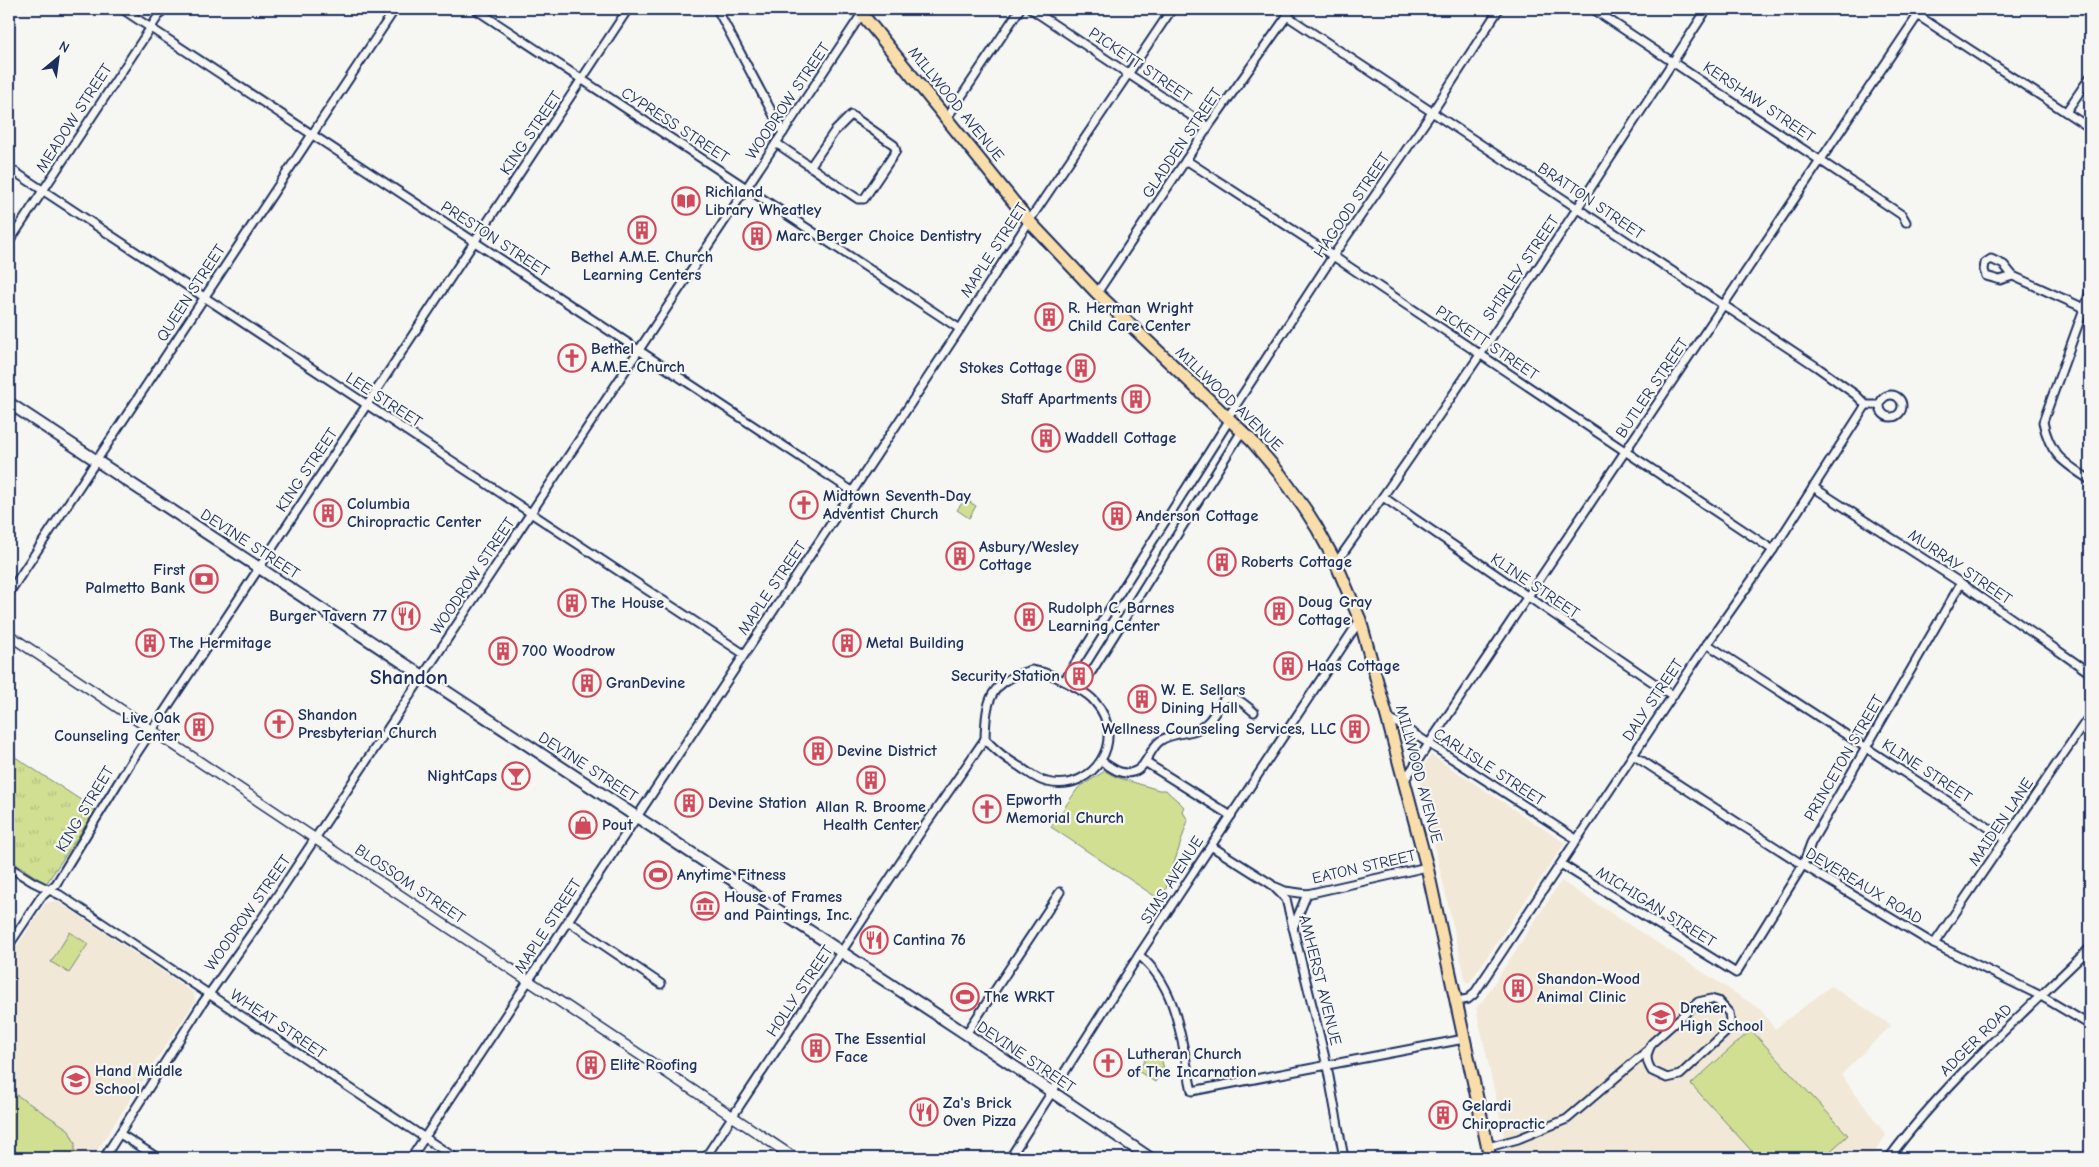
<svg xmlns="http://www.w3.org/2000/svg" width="2099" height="1167" viewBox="0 0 2099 1167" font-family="'Comic Neue',sans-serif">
<defs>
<pattern id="grass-tufts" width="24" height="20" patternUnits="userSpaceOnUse" patternTransform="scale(1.25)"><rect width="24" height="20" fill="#d1df92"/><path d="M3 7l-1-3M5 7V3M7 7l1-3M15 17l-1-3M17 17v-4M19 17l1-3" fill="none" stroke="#b3c080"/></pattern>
</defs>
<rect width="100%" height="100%" fill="#f6f6f2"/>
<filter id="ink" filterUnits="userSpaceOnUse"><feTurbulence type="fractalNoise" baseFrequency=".02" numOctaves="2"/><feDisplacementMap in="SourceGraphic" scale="10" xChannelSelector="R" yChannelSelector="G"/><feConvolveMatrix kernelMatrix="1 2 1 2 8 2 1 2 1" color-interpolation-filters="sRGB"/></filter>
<g filter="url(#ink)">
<g fill="#f1e8d7">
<polygon points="1431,755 1565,843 1469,983 1466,982 1418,775"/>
<polygon points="1561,881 1760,1009 1775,1029 1831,986 1891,1025 1841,1075 1886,1135 1871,1158 1509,1158 1476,1008 1482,1002"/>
<polygon points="57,901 194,993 195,1001 92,1158 9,1158 9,958 46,903"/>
</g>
<g fill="url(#grass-tufts)" stroke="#768778">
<polygon points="9,753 96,810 46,884 9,859"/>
<polygon points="1150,1052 1162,1061 1164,1069 1155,1082 1138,1071"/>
</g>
<g fill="#d1df92" stroke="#768778">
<polygon points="965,499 976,506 969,518 957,510"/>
<path d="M 1105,771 L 1116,777 L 1159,790 L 1166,790 C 1172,797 1178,800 1184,807 L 1182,811 L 1188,820 L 1162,901 L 1051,827 L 1078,788 Z"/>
<polygon points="70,932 88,944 69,973 51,962"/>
<polygon points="1751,1030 1848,1135 1823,1158 1758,1158 1691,1084"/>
<polygon points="9,1090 68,1129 75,1143 75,1149 71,1158 9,1158"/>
</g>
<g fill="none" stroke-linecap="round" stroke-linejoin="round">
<g stroke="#1b2f5e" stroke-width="11">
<g id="minor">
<polyline points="122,9 852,491"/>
<polyline points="475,9 960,329"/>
<polyline points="717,9 783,133"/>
<polyline points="1031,9 1208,127"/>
<polyline points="1593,9 1902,215 1906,222"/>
<polyline points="1908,9 2090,128"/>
<polyline points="1287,16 1817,367 1856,395 1866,405 1879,405"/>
<polyline points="2066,112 2090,77"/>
<polyline points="947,118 1020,9"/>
<path d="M 776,143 C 804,162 831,181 858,199 L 864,199 L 896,151 L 894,145 L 851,115 L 834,132 L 810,167"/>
<polyline points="1186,160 1333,256 1773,550"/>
<polyline points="9,168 744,654"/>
<polyline points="9,242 163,9"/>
<polyline points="2013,276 2000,280 1986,276 1984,270 1985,263 1991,259 2004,265 2013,276 2084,308"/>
<path d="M 2090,292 L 2043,422 C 2050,455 2063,462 2090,480"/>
<polyline points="1097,293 1208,127 1292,9"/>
<circle cx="1891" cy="406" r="11"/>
<polyline points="1228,417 1333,256 1433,111 1499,9"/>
<polyline points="1813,487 1961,583 2090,673"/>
<polyline points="1383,497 1673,696"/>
<path d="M 1336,563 C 1465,382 1586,196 1707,9"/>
<polyline points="9,593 395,9"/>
<polyline points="1707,644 2006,839"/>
<path d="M 1031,670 C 1047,672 1059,678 1073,686 C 1080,690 1090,695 1095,702 C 1128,739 1094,793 1047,782 C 1037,780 1028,772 1020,767 C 1006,759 996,751 985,739 C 986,698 990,682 1031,670 Z"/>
<polyline points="1064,681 1230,419"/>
<polyline points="1080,690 1242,431"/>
<polyline points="1388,717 1576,839"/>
<polyline points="1633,755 1803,865 1934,944 2041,996 2090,1025"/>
<path d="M 1101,761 C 1111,767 1120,776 1133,772 C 1147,768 1149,749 1160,741 C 1169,734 1182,734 1193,731 C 1208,727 1216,711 1224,699 C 1235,693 1246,706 1254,712"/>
<polyline points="1145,762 1231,816"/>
<polyline points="1404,781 1922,9"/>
<polyline points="1211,846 1271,884 1286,899 1327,1066 1344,1158"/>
<polyline points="1561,864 1736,973 1803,865 1811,843 1961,583"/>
<polyline points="9,867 33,882 60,895 455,1158"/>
<polyline points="1276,887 1285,891 1307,894 1427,867"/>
<polyline points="568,921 661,984"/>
<polyline points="1293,928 1307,894"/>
<polyline points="1934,944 2090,715"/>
<polyline points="9,945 41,897 56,884 129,765 628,9"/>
<path d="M 1139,955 C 1179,988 1181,1043 1192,1091 L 1464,1039"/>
<path d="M 1711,999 L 1718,1001 L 1729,1013 L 1730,1020 L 1725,1033 L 1680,1075 L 1667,1078 L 1652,1071 C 1645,1060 1646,1054 1652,1043 L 1698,1002 Z"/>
<polyline points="1457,1001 1468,999 1474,994 1707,644 1773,550 1866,405"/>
<polyline points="966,1034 1060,892"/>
<polyline points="120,1134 158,1158"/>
<polyline points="1488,1147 1518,1139 1567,1119 1647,1051"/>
<polyline points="104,1158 202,1004 259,923 865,9"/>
<polyline points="411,1158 960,329 1029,221 1172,9"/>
<polyline points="705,1158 924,827 985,739"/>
<polyline points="1010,1158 1139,955 1360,620"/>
<path d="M 1889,1158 C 1947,1080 2021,1016 2090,948"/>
<polyline points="2087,1158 2090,1155"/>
</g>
</g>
<g stroke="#1b2f5e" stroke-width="12">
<polyline id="tertiary" points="9,635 795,1158"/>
</g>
<g stroke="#1b2f5e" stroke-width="14">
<polyline id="secondary" points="9,403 966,1034 1150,1158"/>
</g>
<g stroke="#1b2f5e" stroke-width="15">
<polyline id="primary" points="858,9 1029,221 1097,293 1251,440 1280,474 1305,509 1317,528 1336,563 1360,620 1387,717 1427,867 1490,1158"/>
</g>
<use href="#minor" stroke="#f6f6f2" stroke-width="7"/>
<use href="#tertiary" stroke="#f6f6f2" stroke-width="9"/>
<use href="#secondary" stroke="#f6f6f2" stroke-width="10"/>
<use href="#primary" stroke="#f9deab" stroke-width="11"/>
</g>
</g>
<defs>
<g id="library-ring" transform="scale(1.4375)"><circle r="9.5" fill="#f6f6f2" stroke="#d1495b" stroke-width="1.5"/><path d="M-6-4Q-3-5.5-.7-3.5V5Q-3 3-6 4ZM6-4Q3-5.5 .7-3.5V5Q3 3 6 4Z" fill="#d1495b"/></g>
<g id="building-ring" transform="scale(1.4375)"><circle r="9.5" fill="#f6f6f2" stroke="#d1495b" stroke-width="1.5"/><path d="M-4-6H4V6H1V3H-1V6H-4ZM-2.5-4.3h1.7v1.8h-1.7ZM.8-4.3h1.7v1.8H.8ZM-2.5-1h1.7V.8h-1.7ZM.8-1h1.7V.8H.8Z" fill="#d1495b"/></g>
<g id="church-ring" transform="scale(1.4375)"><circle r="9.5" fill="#f6f6f2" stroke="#d1495b" stroke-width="1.5"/><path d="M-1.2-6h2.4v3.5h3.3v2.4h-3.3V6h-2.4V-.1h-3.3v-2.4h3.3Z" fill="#d1495b"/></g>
<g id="bank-ring" transform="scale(1.4375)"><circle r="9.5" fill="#f6f6f2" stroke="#d1495b" stroke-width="1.5"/><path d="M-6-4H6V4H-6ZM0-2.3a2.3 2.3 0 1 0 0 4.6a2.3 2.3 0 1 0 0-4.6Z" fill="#d1495b"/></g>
<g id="restaurant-ring" transform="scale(1.4375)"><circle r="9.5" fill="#f6f6f2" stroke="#d1495b" stroke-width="1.5"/><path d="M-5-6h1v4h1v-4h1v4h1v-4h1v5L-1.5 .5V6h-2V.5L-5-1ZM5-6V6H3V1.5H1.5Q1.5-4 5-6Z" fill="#d1495b"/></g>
<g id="bar-ring" transform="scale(1.4375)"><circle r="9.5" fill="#f6f6f2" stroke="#d1495b" stroke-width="1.5"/><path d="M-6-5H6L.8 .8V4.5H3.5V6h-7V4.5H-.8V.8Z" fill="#d1495b"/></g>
<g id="shop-ring" transform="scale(1.4375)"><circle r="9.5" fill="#f6f6f2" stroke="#d1495b" stroke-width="1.5"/><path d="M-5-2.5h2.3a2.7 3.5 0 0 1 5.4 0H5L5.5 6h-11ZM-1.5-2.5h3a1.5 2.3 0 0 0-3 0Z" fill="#d1495b"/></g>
<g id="stadium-ring" transform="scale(1.4375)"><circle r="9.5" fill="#f6f6f2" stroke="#d1495b" stroke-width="1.5"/><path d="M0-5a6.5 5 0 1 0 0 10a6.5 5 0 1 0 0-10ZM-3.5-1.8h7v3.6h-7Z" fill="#d1495b"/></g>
<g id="museum-ring" transform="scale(1.4375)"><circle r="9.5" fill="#f6f6f2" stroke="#d1495b" stroke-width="1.5"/><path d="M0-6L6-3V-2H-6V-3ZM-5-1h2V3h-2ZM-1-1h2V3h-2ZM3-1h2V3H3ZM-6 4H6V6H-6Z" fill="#d1495b"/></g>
<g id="school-ring" transform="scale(1.4375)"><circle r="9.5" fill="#f6f6f2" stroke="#d1495b" stroke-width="1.5"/><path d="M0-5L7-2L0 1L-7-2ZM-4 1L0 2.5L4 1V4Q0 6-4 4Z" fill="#d1495b"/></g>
</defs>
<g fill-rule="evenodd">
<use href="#library-ring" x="686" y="201"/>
<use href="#building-ring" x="642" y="230"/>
<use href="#building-ring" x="757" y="236"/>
<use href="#building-ring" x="1049" y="317"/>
<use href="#church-ring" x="572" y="358"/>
<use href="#building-ring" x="1081" y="368"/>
<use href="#building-ring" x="1136" y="399"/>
<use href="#building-ring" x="1046" y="438"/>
<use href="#church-ring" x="804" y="505"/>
<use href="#building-ring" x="328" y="513"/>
<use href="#building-ring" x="1117" y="516"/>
<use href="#building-ring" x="960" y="556"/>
<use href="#building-ring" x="1222" y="562"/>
<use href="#bank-ring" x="204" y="579"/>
<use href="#building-ring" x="572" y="603"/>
<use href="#building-ring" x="1279" y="611"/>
<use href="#restaurant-ring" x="406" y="616"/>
<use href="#building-ring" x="1029" y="617"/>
<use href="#building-ring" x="150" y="643"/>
<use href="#building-ring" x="847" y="643"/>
<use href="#building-ring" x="503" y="651"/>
<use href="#building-ring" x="1288" y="666"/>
<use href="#building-ring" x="1079" y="676"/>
<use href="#building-ring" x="587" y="683"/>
<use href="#building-ring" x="1142" y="699"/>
<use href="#church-ring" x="279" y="724"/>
<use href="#building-ring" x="199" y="727"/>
<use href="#building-ring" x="1355" y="729"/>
<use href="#building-ring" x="818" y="751"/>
<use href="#bar-ring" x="516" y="776"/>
<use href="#building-ring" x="871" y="780"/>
<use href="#building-ring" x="689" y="803"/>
<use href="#church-ring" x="987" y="809"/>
<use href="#shop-ring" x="583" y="825"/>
<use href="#stadium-ring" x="658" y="875"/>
<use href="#museum-ring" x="705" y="906"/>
<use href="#restaurant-ring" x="874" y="940"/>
<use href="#building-ring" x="1518" y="988"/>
<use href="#stadium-ring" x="965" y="997"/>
<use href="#school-ring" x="1661" y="1017"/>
<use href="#building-ring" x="816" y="1048"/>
<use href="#church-ring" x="1108" y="1063"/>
<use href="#building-ring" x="591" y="1065"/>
<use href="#school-ring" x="76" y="1080"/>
<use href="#restaurant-ring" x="924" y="1112"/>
<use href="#building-ring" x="1443" y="1115"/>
</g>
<g text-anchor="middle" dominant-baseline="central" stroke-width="4.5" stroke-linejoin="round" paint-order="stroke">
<g font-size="16" fill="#1b2f5e" stroke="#f6f6f2">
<text transform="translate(1140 65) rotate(34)">PICKETT STREET</text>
<text transform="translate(788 101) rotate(-56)">WOODROW STREET</text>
<text transform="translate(1759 102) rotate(34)">KERSHAW STREET</text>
<text transform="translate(956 104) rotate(51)">MILLWOOD AVENUE</text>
<text transform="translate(74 118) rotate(-57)">MEADOW STREET</text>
<text transform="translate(675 125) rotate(33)">CYPRESS STREET</text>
<text transform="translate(531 133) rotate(-56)">KING STREET</text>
<text transform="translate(1182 143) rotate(-56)">GLADDEN STREET</text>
<text transform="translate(1591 201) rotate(34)">BRATTON STREET</text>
<text transform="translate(1352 205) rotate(-56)">HAGOOD STREET</text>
<text transform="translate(495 239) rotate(33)">PRESTON STREET</text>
<text transform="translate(994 250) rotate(-57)">MAPLE STREET</text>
<text transform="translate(1521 268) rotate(-56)">SHIRLEY STREET</text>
<text transform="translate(191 293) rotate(-57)">QUEEN STREET</text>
<text transform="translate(1487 343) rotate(34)">PICKETT STREET</text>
<text transform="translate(1652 388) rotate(-56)">BUTLER STREET</text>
<text transform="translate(1229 399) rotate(44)">MILLWOOD AVENUE</text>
<text transform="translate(384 400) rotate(33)">LEE STREET</text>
<text transform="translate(307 470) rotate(-56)">KING STREET</text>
<text transform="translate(250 544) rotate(33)">DEVINE STREET</text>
<text transform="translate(1960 567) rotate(34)">MURRAY STREET</text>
<text transform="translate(473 576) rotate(-56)">WOODROW STREET</text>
<text transform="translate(1535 586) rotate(34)">KLINE STREET</text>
<text transform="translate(772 588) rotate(-56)">MAPLE STREET</text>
<text transform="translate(1653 700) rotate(-56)">DALY STREET</text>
<text transform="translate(1844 758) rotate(-60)">PRINCETON STREET</text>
<text transform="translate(588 767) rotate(33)">DEVINE STREET</text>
<text transform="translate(1489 767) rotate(33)">CARLISLE STREET</text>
<text transform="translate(1927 771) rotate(33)">KLINE STREET</text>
<text transform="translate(1419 774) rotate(75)">MILLWOOD AVENUE</text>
<text transform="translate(85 809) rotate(-59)">KING STREET</text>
<text transform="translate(2001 822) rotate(-56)">MAIDEN LANE</text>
<text transform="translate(1364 867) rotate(-13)">EATON STREET</text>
<text transform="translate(1172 880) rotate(-57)">SIMS AVENUE</text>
<text transform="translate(410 884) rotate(34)">BLOSSOM STREET</text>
<text transform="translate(1864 886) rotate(31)">DEVEREAUX ROAD</text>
<text transform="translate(1656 907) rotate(32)">MICHIGAN STREET</text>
<text transform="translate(248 913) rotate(-55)">WOODROW STREET</text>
<text transform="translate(548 926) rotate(-57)">MAPLE STREET</text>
<text transform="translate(1320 980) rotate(76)">AMHERST AVENUE</text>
<text transform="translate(800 991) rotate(-56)">HOLLY STREET</text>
<text transform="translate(278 1024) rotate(34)">WHEAT STREET</text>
<text transform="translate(1976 1040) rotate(-45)">ADGER ROAD</text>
<text transform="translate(1026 1057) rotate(34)">DEVINE STREET</text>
</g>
<g font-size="16" font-weight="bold" fill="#1b2f5e" stroke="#f6f6f2" text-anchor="start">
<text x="705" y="192">Richland<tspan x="705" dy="18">Library Wheatley</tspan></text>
<text x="776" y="236">Marc Berger Choice Dentistry</text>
<text x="642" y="257" text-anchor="middle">Bethel A.M.E. Church<tspan x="642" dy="18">Learning Centers</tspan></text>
<text x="1068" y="308">R. Herman Wright<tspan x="1068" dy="18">Child Care Center</tspan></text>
<text x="591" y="349">Bethel<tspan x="591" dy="18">A.M.E. Church</tspan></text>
<text x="1062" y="368" text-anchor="end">Stokes Cottage</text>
<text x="1117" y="399" text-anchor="end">Staff Apartments</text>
<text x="1065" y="438">Waddell Cottage</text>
<text x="823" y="496">Midtown Seventh-Day<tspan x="823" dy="18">Adventist Church</tspan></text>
<text x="347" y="504">Columbia<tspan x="347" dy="18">Chiropractic Center</tspan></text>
<text x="1136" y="516">Anderson Cottage</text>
<text x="979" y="547">Asbury/Wesley<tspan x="979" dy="18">Cottage</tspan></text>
<text x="1241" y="562">Roberts Cottage</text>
<text x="185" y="570" text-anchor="end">First<tspan x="185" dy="18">Palmetto Bank</tspan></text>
<text x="1298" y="602">Doug Gray<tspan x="1298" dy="18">Cottage</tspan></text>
<text x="591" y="603">The House</text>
<text x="1048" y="608">Rudolph C. Barnes<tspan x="1048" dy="18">Learning Center</tspan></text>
<text x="387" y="616" text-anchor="end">Burger Tavern 77</text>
<text x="169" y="643">The Hermitage</text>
<text x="866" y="643">Metal Building</text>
<text x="522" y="651">700 Woodrow</text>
<text x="1307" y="666">Haas Cottage</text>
<text x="1060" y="676" text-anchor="end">Security Station</text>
<text x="606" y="683">GranDevine</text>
<text x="1161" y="690">W. E. Sellars<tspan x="1161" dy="18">Dining Hall</tspan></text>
<text x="298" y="715">Shandon<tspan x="298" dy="18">Presbyterian Church</tspan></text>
<text x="180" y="718" text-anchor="end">Live Oak<tspan x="180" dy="18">Counseling Center</tspan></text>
<text x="1336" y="729" text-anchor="end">Wellness Counseling Services, LLC</text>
<text x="837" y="751">Devine District</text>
<text x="497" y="776" text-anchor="end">NightCaps</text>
<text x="1006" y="800">Epworth<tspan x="1006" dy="18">Memorial Church</tspan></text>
<text x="708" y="803">Devine Station</text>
<text x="871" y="807" text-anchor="middle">Allan R. Broome<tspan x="871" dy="18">Health Center</tspan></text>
<text x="602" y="825">Pout</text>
<text x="677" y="875">Anytime Fitness</text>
<text x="724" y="897">House of Frames<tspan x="724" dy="18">and Paintings, Inc.</tspan></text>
<text x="893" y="940">Cantina 76</text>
<text x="1537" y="979">Shandon-Wood<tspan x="1537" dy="18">Animal Clinic</tspan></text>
<text x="984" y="997">The WRKT</text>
<text x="1680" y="1008">Dreher<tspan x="1680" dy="18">High School</tspan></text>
<text x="835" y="1039">The Essential<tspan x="835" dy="18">Face</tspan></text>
<text x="1127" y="1054">Lutheran Church<tspan x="1127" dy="18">of The Incarnation</tspan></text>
<text x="610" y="1065">Elite Roofing</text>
<text x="95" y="1071">Hand Middle<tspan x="95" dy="18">School</tspan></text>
<text x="943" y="1103">Za's Brick<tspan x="943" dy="18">Oven Pizza</tspan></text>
<text x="1462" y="1106">Gelardi<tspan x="1462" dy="18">Chiropractic</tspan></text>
</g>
<g font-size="21" font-weight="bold" fill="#1b2f5e" stroke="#f6f6f2">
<text x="409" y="677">Shandon</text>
</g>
</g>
<rect width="2099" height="1167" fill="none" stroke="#f6f6f2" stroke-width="30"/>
<rect x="15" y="15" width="2069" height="1137" fill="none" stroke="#1b2f5e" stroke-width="2" filter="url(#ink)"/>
<g transform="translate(58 58) rotate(29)" stroke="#f6f6f2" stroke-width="4" paint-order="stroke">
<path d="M0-4L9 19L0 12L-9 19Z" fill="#1b2f5e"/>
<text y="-8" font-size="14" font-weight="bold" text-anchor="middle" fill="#1b2f5e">N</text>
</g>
</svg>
